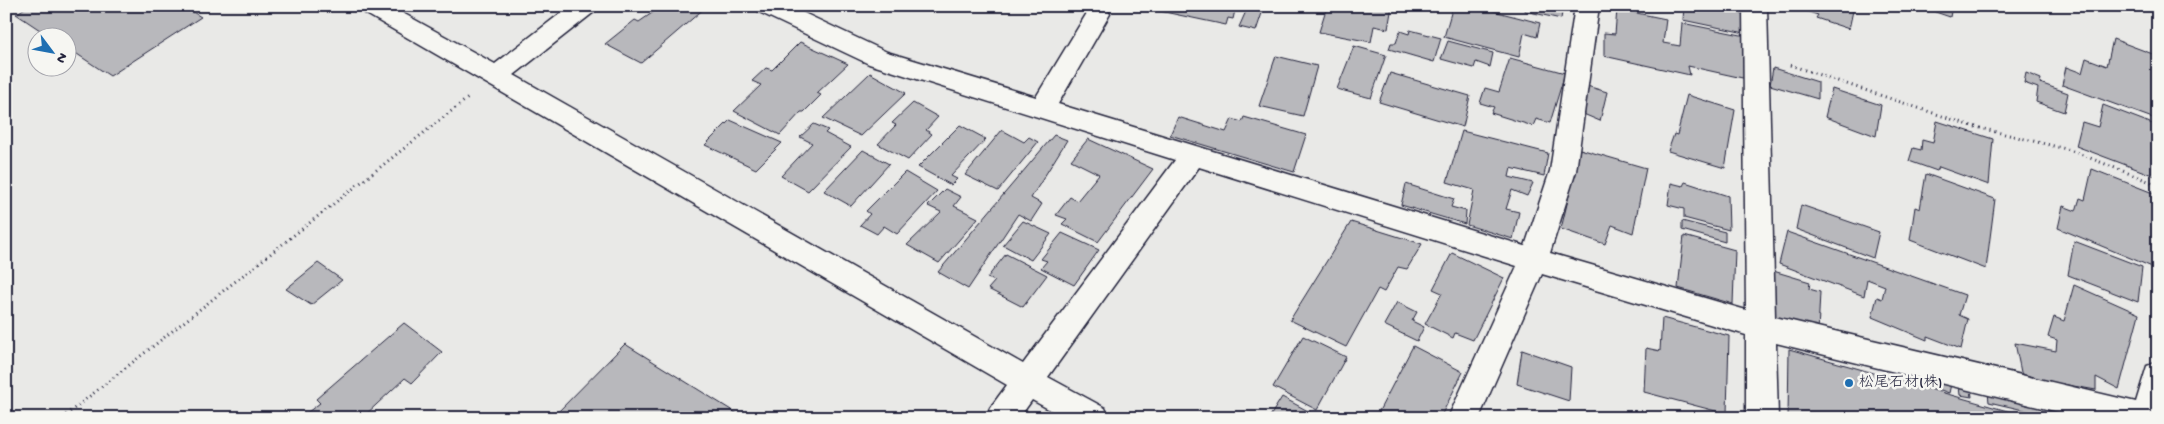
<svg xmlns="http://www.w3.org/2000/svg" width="2164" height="424" viewBox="0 0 2164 424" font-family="'Gochi Hand','Klee One',sans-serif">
<rect width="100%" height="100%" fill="#e9e9e7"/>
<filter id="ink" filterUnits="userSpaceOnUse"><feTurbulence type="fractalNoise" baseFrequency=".02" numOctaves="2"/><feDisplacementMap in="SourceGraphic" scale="10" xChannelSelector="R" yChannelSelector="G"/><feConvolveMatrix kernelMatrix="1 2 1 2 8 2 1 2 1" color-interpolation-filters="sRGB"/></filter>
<g filter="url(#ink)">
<g fill="#b8b8bc" stroke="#22223b">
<polygon points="28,6 183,6 201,17 110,76 68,48 68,38 52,38 16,14"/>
<polygon points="649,6 707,6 641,63 605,44 635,20 639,22 655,11"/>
<polygon points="1136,6 1236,6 1233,19 1228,18 1226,25"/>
<polygon points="1327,6 1392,6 1388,29 1374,26 1371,42 1319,32"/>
<polygon points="1453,6 1474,6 1540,23 1537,37 1524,33 1519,57 1444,37"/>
<polygon points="1526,6 1563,6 1561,19 1525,11"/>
<polygon points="1684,6 1744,6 1745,33 1683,20"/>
<polygon points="1800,6 1854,6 1849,29 1816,18 1818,15 1799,9"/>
<polygon points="1918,6 1952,6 1950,17"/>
<polygon points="1247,9 1262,13 1256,31 1239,27"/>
<polygon points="1617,9 1666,19 1663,43 1680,46 1682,23 1746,36 1747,79 1688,66 1690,75 1604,56 1604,33 1615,34"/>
<polygon points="1410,30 1441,38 1434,62 1389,49 1391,43 1396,43 1400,31 1409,34"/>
<polygon points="2113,39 2158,56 2158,120 2062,85 2066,67 2082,73 2086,58 2107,66"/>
<polygon points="1448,41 1493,53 1490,67 1476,62 1474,68 1441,59"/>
<polygon points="800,42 848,64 817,93 821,95 804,112 801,112 780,135 734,111 761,85 752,81 766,68 772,70"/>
<polygon points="1354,46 1386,55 1371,98 1337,89"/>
<polygon points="1276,56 1317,66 1303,116 1259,106"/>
<polygon points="1510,58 1565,73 1550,123 1536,119 1533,126 1491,113 1494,107 1480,103 1485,88 1499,92"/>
<polygon points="1773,68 1818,82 1818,99 1770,85"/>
<polygon points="870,73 906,93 861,136 823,118"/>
<polygon points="1390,73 1470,96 1463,127 1379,102"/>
<polygon points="2026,73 2041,79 2040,83 2068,93 2064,112 2036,102 2038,88 2024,83"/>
<polygon points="1587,86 1607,92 1600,121 1581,113"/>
<polygon points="1832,89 1881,105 1876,136 1825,117"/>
<polygon points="1687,95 1735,110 1725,168 1668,151 1674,134 1677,135"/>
<polygon points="913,103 938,117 926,130 932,134 908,160 878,144 896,125 892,123"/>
<polygon points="2103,105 2158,126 2158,161 2155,176 2076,146 2082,122 2098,127"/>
<polygon points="1178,117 1226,132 1232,119 1242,122 1244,117 1306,135 1294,172 1170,135"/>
<polygon points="730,120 782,143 756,169 705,145"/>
<polygon points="1937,121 1993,139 1989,185 1939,167 1937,171 1909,161 1913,148 1921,150 1922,140 1933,143"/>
<polygon points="814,124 828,130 825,133 851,147 808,191 781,176 812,143 800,137"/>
<polygon points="960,125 986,139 951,176 957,179 951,185 918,167"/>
<polygon points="1002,130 1024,142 1029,137 1038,142 998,191 965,175"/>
<polygon points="1462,131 1548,153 1544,176 1511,168 1509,177 1533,183 1527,196 1512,190 1506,209 1519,212 1513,239 1467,225 1474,190 1447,182"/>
<polygon points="1054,135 1067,140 1031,198 1042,204 1031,221 1018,214 968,289 938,272"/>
<polygon points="1088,139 1153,169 1098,242 1062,224 1067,219 1056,215 1070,197 1077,201 1099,174 1071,160"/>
<polygon points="1580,149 1646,168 1633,233 1612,225 1605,244 1561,229"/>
<polygon points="863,150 889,164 851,206 824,191"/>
<polygon points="2092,169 2158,195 2157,269 2058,228 2063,206 2076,211 2080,198 2085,200"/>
<polygon points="905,172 937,191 897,234 884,226 877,234 860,225 870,214 866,211"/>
<polygon points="1926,174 1995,199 1986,269 1910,240 1915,207 1920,209"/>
<polygon points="1685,182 1728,196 1729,230 1684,218 1684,209 1668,205 1671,183 1683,186"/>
<polygon points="1406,184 1454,199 1451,207 1466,211 1465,224 1401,205"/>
<polygon points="945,189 961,197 954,206 978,218 939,263 907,245 941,212 928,206"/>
<polygon points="1801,205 1879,232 1873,258 1796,229"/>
<polygon points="1023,221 1051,234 1031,260 1003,245"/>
<polygon points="1682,221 1725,232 1725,242 1682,230"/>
<polygon points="1351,222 1422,244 1407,269 1398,267 1384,292 1378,289 1346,347 1290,320"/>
<polygon points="1787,232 1965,295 1959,315 1968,319 1961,349 1927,336 1927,340 1872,317 1877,297 1882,299 1885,286 1867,279 1864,296 1779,264"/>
<polygon points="1062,233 1099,250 1074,285 1041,268 1047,261 1041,259"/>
<polygon points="1684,236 1735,250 1733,304 1678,288"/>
<polygon points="2074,241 2142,267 2138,302 2068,275"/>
<polygon points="1452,253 1504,278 1473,340 1455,333 1453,338 1425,324 1442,293 1433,289"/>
<polygon points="1006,254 1047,275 1023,307 988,289 995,281 987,278"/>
<polygon points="318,263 342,280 311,305 286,289"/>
<polygon points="1770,270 1810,282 1809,289 1820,292 1818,332 1766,316"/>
<polygon points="2074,285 2139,314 2119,389 2096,377 2096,390 2022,377 2015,343 2056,351 2057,340 2048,337 2054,317 2064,321"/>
<polygon points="1397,302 1417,312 1412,321 1424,327 1417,341 1384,325"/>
<polygon points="1662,318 1729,336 1727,414 1644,392 1646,348 1660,351"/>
<polygon points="404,323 442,352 412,383 405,378 362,418 307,418 304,415 320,403 316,399"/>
<polygon points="1303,336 1346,357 1317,410 1273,387"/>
<polygon points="625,344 744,418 552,418"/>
<polygon points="1413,346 1463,372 1440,418 1388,418 1378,413"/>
<polygon points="1789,349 2032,418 1788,418"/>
<polygon points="1522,350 1571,367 1569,401 1517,384"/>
<polygon points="1939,381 1951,384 1949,393 1938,389"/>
<polygon points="1959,387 1971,389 1972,397 1960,395"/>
<polygon points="1988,393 2058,409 2058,418 1989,402"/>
<polygon points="1282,397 1319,417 1319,418 1269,418"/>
</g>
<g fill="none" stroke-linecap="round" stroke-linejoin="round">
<g stroke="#22223b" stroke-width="3">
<polygon id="street" points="359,6 390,6 495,64 570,6 598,6 594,12 514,75 1023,364 1175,160 869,64 759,12 755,6 789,6 887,52 1036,97 1090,8 1100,6 1106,8 1110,14 1058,104 1525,246 1550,171 1575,6 1599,6 1576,171 1550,253 1746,310 1743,6 1767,6 1775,317 2136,402 2147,366 2158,362 2158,418 2083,418 1776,343 1778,418 1746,418 1746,335 1542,274 1479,418 1448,418 1517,266 1199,167 1048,377 1105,408 1109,418 1065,418 1032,400 1019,418 986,418 990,408 1007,385 363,12"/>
</g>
<g stroke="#22223b" stroke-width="3" stroke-dasharray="1 4" stroke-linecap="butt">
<polyline points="1790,65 1972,126 2070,150 2158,185"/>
<polyline points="62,418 468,98"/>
</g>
<use href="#street" fill="#f6f6f2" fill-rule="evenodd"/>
</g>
</g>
<circle fill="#1f6fb2" stroke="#f6f6f2" stroke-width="2" cx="1849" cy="383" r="5"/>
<g text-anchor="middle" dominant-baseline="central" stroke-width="5" stroke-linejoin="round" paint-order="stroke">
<g font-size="15" fill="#22223b" stroke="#f6f6f2" text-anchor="start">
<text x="1859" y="383">松尾石材(株)</text>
</g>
</g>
<rect width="2164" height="424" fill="none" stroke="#f6f6f2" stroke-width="25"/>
<rect x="12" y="12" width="2139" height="399" fill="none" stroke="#22223b" stroke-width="2" filter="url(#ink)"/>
<g transform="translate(52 52) rotate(122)"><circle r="24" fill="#f6f6f2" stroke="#a1a1a9"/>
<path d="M0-4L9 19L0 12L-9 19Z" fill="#1f6fb2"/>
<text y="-8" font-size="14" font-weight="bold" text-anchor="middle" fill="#22223b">N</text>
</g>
</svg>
